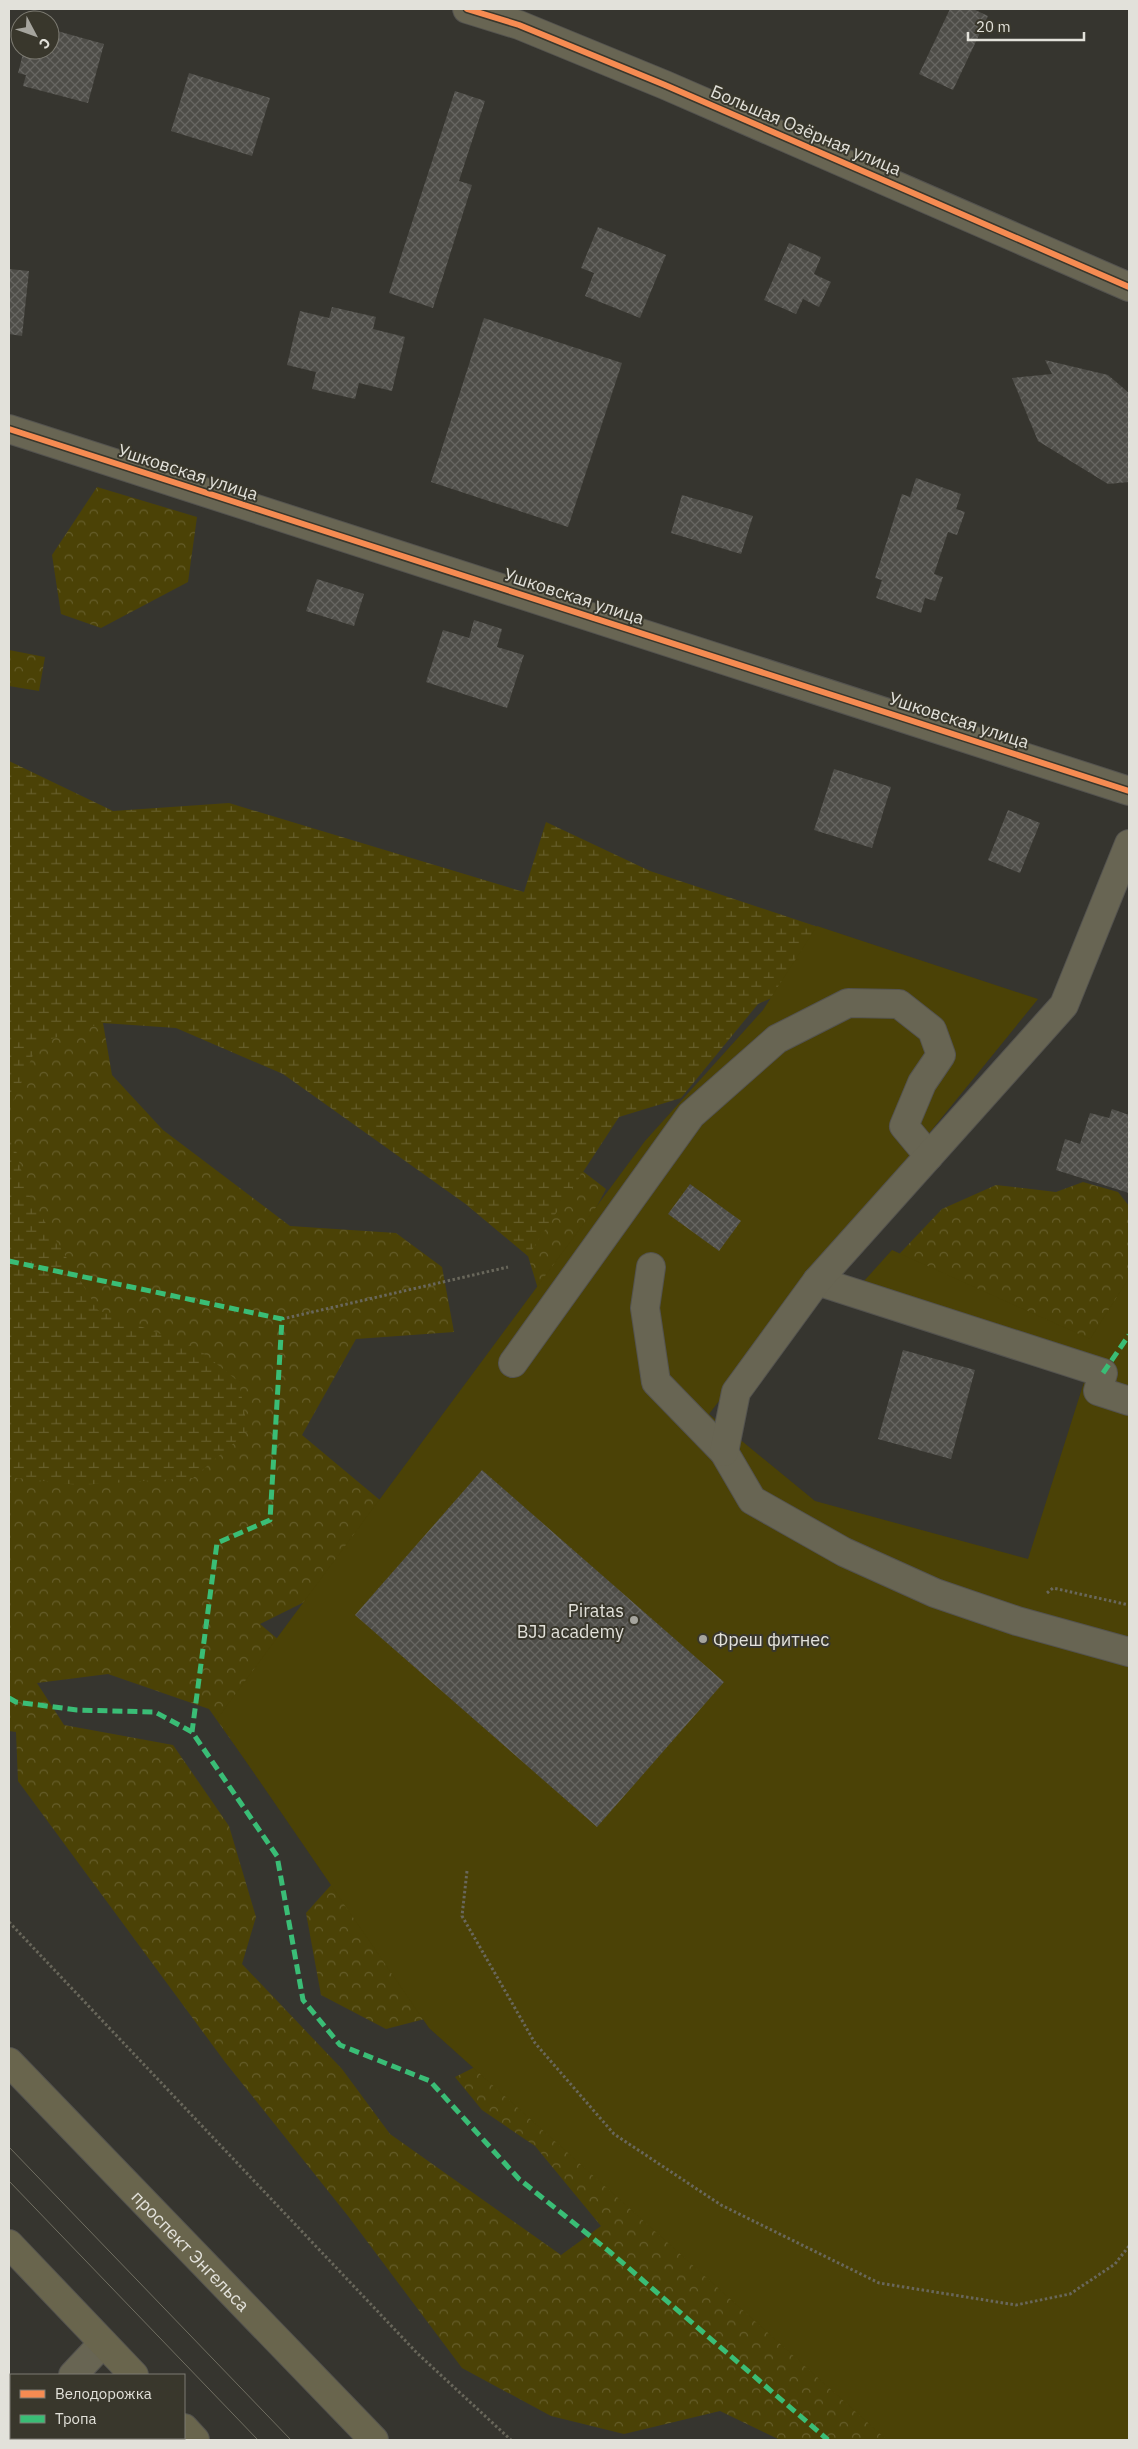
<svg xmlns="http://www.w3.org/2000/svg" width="1138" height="2449" viewBox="0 0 1138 2449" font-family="'IBM Plex Sans',sans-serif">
<defs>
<pattern id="forest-crowns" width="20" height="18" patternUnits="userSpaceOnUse" patternTransform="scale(1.25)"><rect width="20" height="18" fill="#4b4206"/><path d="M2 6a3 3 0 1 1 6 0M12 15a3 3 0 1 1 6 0" fill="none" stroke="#655d2a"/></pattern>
<pattern id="wetland-marsh" width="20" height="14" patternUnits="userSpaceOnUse" patternTransform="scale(1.25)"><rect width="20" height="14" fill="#4b4206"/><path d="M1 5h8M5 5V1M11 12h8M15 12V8" fill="none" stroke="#655d2a"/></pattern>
<pattern id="building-cross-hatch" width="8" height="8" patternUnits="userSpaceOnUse" patternTransform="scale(1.25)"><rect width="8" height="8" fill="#4e4d48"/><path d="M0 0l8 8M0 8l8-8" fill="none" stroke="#676662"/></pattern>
</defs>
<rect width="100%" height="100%" fill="#36352f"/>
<g fill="url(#forest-crowns)">
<polygon points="97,487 197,517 188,582 101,628 61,614 52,555"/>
<polygon points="9,650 45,657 39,691 9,686"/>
<polygon points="9,978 103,1023 112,1075 163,1130 290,1226 396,1233 442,1267 454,1332 356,1339 302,1435 405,1521 379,1565 260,1624 437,1775 467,2008 386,2029 321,1995 306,1913 357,1856 291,1825 209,1709 108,1674 37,1683 64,1725 173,1745 229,1826 256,1917 242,1964 342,2069 390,2134 561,2255 601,2226 535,2146 482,2110 455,2077 497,2056 1129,2440 780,2440 720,2411 624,2434 551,2416 462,2368 348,2216 225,2062 18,1781 16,1732 9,1731"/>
<polygon points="563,1156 606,1189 572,1254 542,1302 528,1256 467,1205"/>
<polygon points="1083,1182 1118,1192 1129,1206 1129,1280 1099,1348 885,1269 942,1209 996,1185 1056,1192"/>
</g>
<g fill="url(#wetland-marsh)">
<polygon points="9,761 113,811 229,803 524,892 546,822 650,871 911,958 850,963 758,1004 681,1098 619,1117 528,1256 467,1205 283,1074 176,1028 103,1023 38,1043 9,1112"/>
<polygon points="9,1124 27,1192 98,1310 197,1348 239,1382 248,1431 193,1478 78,1485 9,1477"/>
</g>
<polygon fill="#4b4206" points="817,926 1038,999 853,1227 709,1414 815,1501 1028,1559 1085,1379 846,1301 892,1250 1090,1339 1129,1278 1129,2440 887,2440 429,2028 217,1719 645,1141 763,1010"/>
<g fill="url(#building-cross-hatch)">
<polygon points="950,9 973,9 988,16 953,90 919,74"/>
<polygon points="50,29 104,44 88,103 23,86 26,75 18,73 24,50 50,50"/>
<polygon points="189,73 270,98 252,156 171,131"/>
<polygon points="455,91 485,101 459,181 472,185 433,308 389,293"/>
<polygon points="598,227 666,255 640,318 585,296 594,273 581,268"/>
<polygon points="789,243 821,257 814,274 831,282 819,307 803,299 796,314 764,300"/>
<polygon points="9,269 29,271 22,336 9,334"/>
<polygon points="332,307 376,317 373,329 405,337 392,391 359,383 355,399 312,389 316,372 287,365 300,311 329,318"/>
<polygon points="484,318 622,363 568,527 431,482"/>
<polygon points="1045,360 1108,375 1129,393 1129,482 1108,484 1038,441 1012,378 1052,374"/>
<polygon points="916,478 961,494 956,509 965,512 957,535 948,532 934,574 943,577 935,601 925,598 921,613 876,598 882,580 875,578 902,494 910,497"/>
<polygon points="682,495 753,516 741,554 671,533"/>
<polygon points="317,579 364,594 354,626 306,611"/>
<polygon points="474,620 502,629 497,647 524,655 507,708 426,682 443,630 469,638"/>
<polygon points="834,769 891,787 872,848 814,830"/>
<polygon points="1008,810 1040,823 1020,873 988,860"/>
<polygon points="1112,1109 1129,1115 1129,1193 1056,1170 1065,1139 1080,1144 1090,1113 1109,1118"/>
<polygon points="690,1184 741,1221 719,1251 668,1214"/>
<polygon points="903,1350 975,1370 951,1459 878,1439"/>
<polygon points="482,1470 724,1682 597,1827 355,1615"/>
<polygon points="67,2438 80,2440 83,2438 120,2438 122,2440 61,2440"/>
</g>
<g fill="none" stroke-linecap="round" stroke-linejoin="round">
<g stroke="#54534f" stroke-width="30">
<g id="minor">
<polyline points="467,9 519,25 665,85 1129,287"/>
<polyline points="9,429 1129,791"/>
<polyline points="651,1267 645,1308 656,1382 724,1452 752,1500 844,1552 935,1593 1017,1621 1129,1652"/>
<polyline points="817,1281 1103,1373 1098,1391 1129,1401"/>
<polyline points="513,1363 691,1115 777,1039 848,1003 899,1004 932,1030 941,1055 922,1083 904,1126 929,1156"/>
<polyline points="724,1452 736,1392 817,1281 1064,1005 1129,844"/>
<polyline points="73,2375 103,2343"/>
<polyline points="13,2440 15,2438"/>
</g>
</g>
<g stroke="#54534f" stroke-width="30">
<g id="major">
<path id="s1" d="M 9,2062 L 374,2440"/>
<polyline points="9,2244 134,2375"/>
<polyline points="184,2428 195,2440"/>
</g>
</g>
<g stroke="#69675b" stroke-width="3" stroke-dasharray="2.5 2.5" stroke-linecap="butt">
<polyline points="282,1319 508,1267"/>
<polyline points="1047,1593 1053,1588 1129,1605"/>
<polyline points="467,1871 462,1916 535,2043 614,2134 721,2205 879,2283 1016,2305 1070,2294 1115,2264 1129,2246"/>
<polyline points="9,1922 417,2353 511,2440"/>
</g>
<use href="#minor" stroke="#686553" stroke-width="28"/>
<use href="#major" stroke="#69654d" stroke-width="28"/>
<g stroke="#706e61" stroke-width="1">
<polyline points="9,2147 291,2440"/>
<polyline points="9,2181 258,2440"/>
</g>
<g stroke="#3abd76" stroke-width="5" stroke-dasharray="10 5" stroke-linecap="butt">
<polyline points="9,1261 282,1319 270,1520 217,1543 192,1732"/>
<polyline points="1103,1373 1129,1335"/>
<polyline points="9,1698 16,1702 77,1710 155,1712 192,1732 277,1856 303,2000 340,2045 430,2081 519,2179 610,2252 828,2440"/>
</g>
<g stroke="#39372c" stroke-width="9">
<g id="cycleway">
<polyline points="467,9 519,25 665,85 1129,287"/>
<polyline points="9,429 1129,791"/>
</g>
</g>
<use href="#cycleway" stroke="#f68b52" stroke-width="6"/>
</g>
<g fill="#a6a59e" stroke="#39372c" stroke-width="2">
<circle cx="634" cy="1620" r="5"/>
<circle cx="703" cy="1639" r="5"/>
</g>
<g text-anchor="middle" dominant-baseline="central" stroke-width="4" stroke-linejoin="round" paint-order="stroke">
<g font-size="18" fill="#e2e1da" stroke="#39372c">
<text transform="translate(806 130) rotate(23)">Большая Озёрная улица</text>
<text transform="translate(188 472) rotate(18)">Ушковская улица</text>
<text transform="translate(574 596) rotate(18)">Ушковская улица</text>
<text transform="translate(959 720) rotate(18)">Ушковская улица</text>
<text stroke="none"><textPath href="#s1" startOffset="262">проспект Энгельса</textPath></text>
</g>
<g font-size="18" fill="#e2e1da" stroke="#39372c" text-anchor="end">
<text x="624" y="1610">Piratas<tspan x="624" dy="21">BJJ academy</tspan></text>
<text x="713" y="1639" text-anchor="start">Фреш фитнес</text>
</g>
</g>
<rect width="1138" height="2449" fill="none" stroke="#e2e1da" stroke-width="20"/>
<rect x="10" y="2374" width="175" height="65" fill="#39372c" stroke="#7d7b72"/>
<rect x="20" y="2390" width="25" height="8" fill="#f68b52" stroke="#7d7b72"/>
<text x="55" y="2399" font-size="15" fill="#e2e1da">Велодорожка</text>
<rect x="20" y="2415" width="25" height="8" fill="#3abd76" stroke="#7d7b72"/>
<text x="55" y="2424" font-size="15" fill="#e2e1da">Тропа</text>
<g transform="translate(35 35) rotate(131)"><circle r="24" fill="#39372c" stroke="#7d7b72"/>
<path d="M0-4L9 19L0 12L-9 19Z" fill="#a6a59e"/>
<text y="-8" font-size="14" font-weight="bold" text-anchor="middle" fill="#e2e1da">С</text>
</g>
<path d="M968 32v8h116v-8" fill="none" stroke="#e2e1da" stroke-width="2.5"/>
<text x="976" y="32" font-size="15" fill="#e2e1da" stroke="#39372c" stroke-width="4" paint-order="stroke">20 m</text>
</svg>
